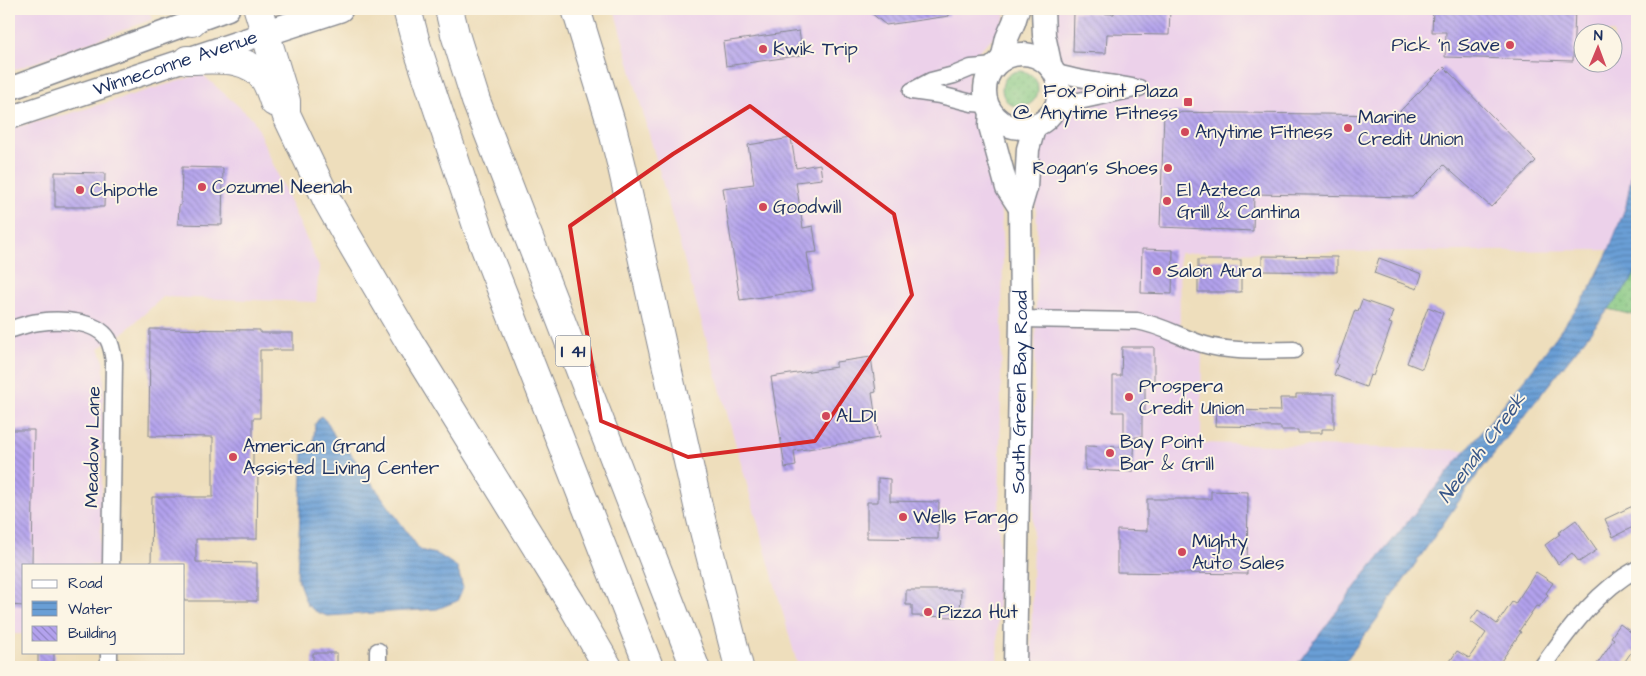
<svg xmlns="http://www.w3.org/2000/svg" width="1646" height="676" viewBox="0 0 1646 676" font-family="'Architects Daughter',sans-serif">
<defs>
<pattern id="park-dots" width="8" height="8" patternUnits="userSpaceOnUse" patternTransform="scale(1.25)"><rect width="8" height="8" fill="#83c680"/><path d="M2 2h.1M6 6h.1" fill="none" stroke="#6aa16c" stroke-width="1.8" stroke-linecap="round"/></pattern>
<pattern id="water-rules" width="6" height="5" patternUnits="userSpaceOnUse" patternTransform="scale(1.25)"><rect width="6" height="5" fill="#6a9fd6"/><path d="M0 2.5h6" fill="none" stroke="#5682b1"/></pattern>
<pattern id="building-back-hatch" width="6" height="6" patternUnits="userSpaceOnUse" patternTransform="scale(1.25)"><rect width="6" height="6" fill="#b3a2ed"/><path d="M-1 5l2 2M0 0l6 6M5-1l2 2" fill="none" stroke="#9184c3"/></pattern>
</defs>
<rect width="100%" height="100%" fill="#fcf5e5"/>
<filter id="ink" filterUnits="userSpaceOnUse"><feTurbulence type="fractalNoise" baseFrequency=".02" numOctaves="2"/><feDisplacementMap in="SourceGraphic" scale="10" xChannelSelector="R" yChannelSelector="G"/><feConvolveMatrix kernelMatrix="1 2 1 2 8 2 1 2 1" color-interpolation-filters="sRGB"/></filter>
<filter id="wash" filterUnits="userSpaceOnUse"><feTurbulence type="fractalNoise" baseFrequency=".0096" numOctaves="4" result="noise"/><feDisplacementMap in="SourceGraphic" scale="20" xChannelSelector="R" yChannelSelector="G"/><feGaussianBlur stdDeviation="1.12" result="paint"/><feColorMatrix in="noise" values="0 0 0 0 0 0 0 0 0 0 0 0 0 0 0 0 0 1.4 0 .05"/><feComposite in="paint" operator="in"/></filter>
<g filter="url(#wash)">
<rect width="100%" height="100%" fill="#eedebc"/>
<g fill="#ecd1ea" fill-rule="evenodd">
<polygon points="9,9 147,9 153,19 9,72"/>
<polygon points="614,9 1007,9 1000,31 971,58 968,85 975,119 991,160 1000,197 1003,253 997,667 798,667"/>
<path d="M 1051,9 L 1637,9 L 1637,144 L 1626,206 L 1609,250 L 1179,253 L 1180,334 L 1202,344 L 1201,443 L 1468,450 L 1365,574 L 1295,667 L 1031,667 L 1037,223 L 1033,175 L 1044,131 L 1055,120 L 1066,95 L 1067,86 L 1056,49 ZM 1584,32 L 1614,32 L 1614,62 L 1584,62 Z"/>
<polygon points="202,74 253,119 319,267 316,302 163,297 122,334 99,348 103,359 104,371 100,565 24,565 24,634 9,634 9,129 68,114"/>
</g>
<g fill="url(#park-dots)" stroke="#4f7a6f">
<circle cx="1020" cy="89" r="18"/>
<polygon points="1637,269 1637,316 1608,309 1631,281"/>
</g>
<g fill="url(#water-rules)" stroke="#42679a">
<polygon points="1637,144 1637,269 1631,281 1477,475 1377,619 1341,667 1295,667 1365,574 1535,366 1589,291 1609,250 1626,206"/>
<polygon points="321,416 328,423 337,441 343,443 420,550 439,555 457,567 463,588 457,601 437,609 327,616 315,611 307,605 297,577 303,453 313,448 315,424"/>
</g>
<g id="blocks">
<g fill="url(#building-back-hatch)">
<polygon points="866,9 949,9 949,16 886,25"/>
<polygon points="1114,9 1170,9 1169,35 1107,34 1106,53 1073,52 1074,12 1114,14"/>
<polygon points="1433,9 1575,9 1573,61 1445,57 1446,32 1432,32"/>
<polygon points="799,31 803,55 726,66 723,42"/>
<polygon points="1444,67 1536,161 1491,207 1444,165 1412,197 1254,194 1253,231 1160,227 1164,112 1396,115"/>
<polygon points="791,138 796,168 820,164 822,179 796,182 803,228 813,226 817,252 807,253 813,290 740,300 723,188 754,184 748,145"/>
<polygon points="182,167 223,168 222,225 178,224 179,206 181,205"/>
<polygon points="55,172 105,173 104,207 55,207"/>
<polygon points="1142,249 1173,250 1172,294 1141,293"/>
<polygon points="1262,256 1337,257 1337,272 1262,271"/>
<polygon points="1379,258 1422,274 1417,289 1374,273"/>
<rect x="1198" y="260" width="43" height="32"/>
<polygon points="1362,300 1393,311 1389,323 1392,324 1380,357 1373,376 1370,375 1366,387 1334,375 1338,364 1336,363 1355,310 1358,311"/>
<polygon points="1428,307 1443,313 1422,369 1407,363"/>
<polygon points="150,329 260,330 260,333 293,333 293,350 260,350 260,418 253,418 253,471 258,471 257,539 196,539 196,562 257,563 257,601 184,601 184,565 151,565 152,497 213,497 213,437 149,436"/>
<polygon points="1122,347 1154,347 1154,383 1145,383 1145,412 1142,412 1142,437 1135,437 1133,472 1085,470 1085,446 1124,447 1124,412 1113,412 1113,376 1121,376"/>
<polygon points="871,357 876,392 872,393 879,438 794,451 796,466 785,468 771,377 836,367 836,362"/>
<polygon points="1296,394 1334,394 1334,429 1322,429 1322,433 1298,433 1298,430 1281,430 1281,427 1215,426 1216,410 1281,411 1280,398 1296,398"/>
<polygon points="9,430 34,430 32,565 24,565 24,606 9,605"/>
<polygon points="878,478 890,479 890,501 939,502 938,539 867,538 867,502 878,502"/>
<polygon points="1211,491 1248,492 1247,574 1117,572 1117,530 1147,531 1147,499 1211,499"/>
<polygon points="1637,504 1637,525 1613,537 1605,519"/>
<polygon points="1576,520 1597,550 1579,562 1572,553 1558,564 1545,545 1560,534 1558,533"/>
<polygon points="1536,572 1553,583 1546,593 1548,595 1539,607 1536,606 1519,631 1521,632 1497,667 1446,667 1457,651 1469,658 1486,633 1470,621 1478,610 1497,624 1512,602 1515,604"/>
<polygon points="906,590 961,590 960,617 912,616 912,605 906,605"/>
<polygon points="1620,624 1637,637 1637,654 1632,651 1621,667 1595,667 1614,639 1611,637"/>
<polygon points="38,652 54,652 54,665 38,664"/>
<rect x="313" y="653" width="24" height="14"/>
</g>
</g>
</g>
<g filter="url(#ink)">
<use href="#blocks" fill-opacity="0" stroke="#84868d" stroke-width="1"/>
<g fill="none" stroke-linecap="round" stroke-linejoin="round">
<g stroke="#84868d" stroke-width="19">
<g id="street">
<path d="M 1054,72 C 1079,80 1106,82 1132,87"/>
<polyline points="912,91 931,81 954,75 971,68 995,66"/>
<polyline points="912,91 940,95 972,103 987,104"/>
<polyline points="1053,111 1079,101 1139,88"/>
<path d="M 1021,319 L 1137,321 C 1161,325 1180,337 1202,344 C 1231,353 1264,350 1294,350"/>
<path d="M 9,330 C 18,327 29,323 39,322 C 59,319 96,320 108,339 C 112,346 113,355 114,362 L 111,565"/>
<polyline points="109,667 109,652"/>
<polyline points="378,667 378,651"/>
<path d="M 1542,667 C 1569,630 1596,591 1637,569"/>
</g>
</g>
<g stroke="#84868d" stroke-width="25">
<g id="secondary">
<polyline points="1043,9 1044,35 1051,68"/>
<circle cx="1022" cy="91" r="37"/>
<polyline points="1002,60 1007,38 1014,22 1018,9"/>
<polyline points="9,89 228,9"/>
<polyline points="991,112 990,126 1007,188 1020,208"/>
<path id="s1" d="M 9,118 L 266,33"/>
<path id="s2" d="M 1015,667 L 1021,319 L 1020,208 L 1026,188 L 1028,149 L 1035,125"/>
</g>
</g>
<g stroke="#84868d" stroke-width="28">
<polyline id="primary" points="266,33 340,9"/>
</g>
<g stroke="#84868d" stroke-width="30">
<g id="highway">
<polyline points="258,9 286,101 286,114 328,202 346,234 410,343 571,603 608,667"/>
<polyline points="407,9 417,47 480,235 649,667"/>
<polyline points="449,9 455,34 476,101 695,667"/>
<polyline points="576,9 611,123 622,167 701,519 739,667"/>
<polyline points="192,22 205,9"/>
<path d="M 187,60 C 213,60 248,54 265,80 C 269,86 271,94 274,102"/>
</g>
</g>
<use href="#street" stroke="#fff" stroke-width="16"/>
<use href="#secondary" stroke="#fff" stroke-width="22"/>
<use href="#primary" stroke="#fff" stroke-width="25"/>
<use href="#highway" stroke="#fff" stroke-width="28"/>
</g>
</g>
<path fill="none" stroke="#d62828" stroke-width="4" stroke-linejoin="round" d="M 750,106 L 894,214 L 912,295 L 815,441 L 688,457 L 601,421 L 570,226 L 673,154 Z"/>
<g fill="#d1495b" stroke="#fcf5e5" stroke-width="2">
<circle cx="1510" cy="45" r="5"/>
<circle cx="763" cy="49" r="5"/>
<rect x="1183" y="97" width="10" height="10" rx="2.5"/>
<circle cx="1348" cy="128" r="5"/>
<circle cx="1185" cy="132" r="5"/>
<circle cx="1168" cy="168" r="5"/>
<circle cx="202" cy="187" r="5"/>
<circle cx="80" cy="190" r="5"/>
<circle cx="1167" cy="201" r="5"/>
<circle cx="763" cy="207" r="5"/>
<circle cx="1157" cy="271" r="5"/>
<circle cx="1129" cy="397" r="5"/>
<circle cx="826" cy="416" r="5"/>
<circle cx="1110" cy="453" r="5"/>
<circle cx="233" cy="457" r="5"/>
<circle cx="903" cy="517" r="5"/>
<circle cx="1182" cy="552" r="5"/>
<circle cx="928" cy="612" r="5"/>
</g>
<g text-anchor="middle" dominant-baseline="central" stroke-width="4" stroke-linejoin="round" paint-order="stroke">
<rect fill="#fcf5e5" stroke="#5e6a86" stroke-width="1" x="555.5" y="335.5" width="35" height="31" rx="4"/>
<g font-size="18" font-weight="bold" fill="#1b2f5e">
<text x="573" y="351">I 41</text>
</g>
<g font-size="19" fill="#1b2f5e" stroke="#fcf5e5" text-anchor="start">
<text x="1500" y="45" text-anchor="end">Pick 'n Save</text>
<text x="773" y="49">Kwik Trip</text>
<text x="1178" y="91" text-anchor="end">Fox Point Plaza<tspan x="1178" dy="22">@ Anytime Fitness</tspan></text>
<text x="1358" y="117">Marine<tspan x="1358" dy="22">Credit Union</tspan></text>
<text x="1195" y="132">Anytime Fitness</text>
<text x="1158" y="168" text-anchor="end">Rogan's Shoes</text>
<text x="212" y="187">Cozumel Neenah</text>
<text x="90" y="190">Chipotle</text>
<text x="1177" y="190">El Azteca<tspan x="1177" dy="22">Grill &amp; Cantina</tspan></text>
<text x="773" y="207">Goodwill</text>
<text x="1167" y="271">Salon Aura</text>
<text x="1139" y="386">Prospera<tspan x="1139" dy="22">Credit Union</tspan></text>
<text x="836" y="416">ALDI</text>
<text x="1120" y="442">Bay Point<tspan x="1120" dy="22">Bar &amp; Grill</tspan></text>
<text x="243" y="446">American Grand<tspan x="243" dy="22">Assisted Living Center</tspan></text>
<text x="913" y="517">Wells Fargo</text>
<text x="1192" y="541">Mighty<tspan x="1192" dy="22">Auto Sales</tspan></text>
<text x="938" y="612">Pizza Hut</text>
</g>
<g font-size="19" fill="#1b2f5e" stroke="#fcf5e5">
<text stroke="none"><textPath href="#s1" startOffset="175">Winneconne Avenue</textPath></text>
<text stroke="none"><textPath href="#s2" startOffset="275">South Green Bay Road</textPath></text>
<text transform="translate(93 447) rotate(-89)">Meadow Lane</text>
</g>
<g font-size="20" font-style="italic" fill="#375688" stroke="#fcf5e5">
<text transform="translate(1482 448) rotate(-53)">Neenah Creek</text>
</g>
</g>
<rect width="1646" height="676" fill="none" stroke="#fcf5e5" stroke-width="30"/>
<rect x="22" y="564" width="162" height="90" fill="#fcf5e5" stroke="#a2a6af"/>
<rect x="32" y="580" width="25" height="8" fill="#ffffff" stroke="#a2a6af"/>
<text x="68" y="588" font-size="15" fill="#1b2f5e">Road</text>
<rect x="32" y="601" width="25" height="15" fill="url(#water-rules)" stroke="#a2a6af"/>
<text x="68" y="614" font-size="15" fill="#1b2f5e">Water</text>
<rect x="32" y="626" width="25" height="15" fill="url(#building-back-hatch)" stroke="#a2a6af"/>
<text x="68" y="638" font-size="15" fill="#1b2f5e">Building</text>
<g transform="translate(1598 48) rotate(1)"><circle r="24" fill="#fcf5e5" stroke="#a2a6af"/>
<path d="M0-4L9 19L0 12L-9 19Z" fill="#d1495b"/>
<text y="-8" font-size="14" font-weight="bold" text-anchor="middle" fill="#1b2f5e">N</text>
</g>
</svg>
